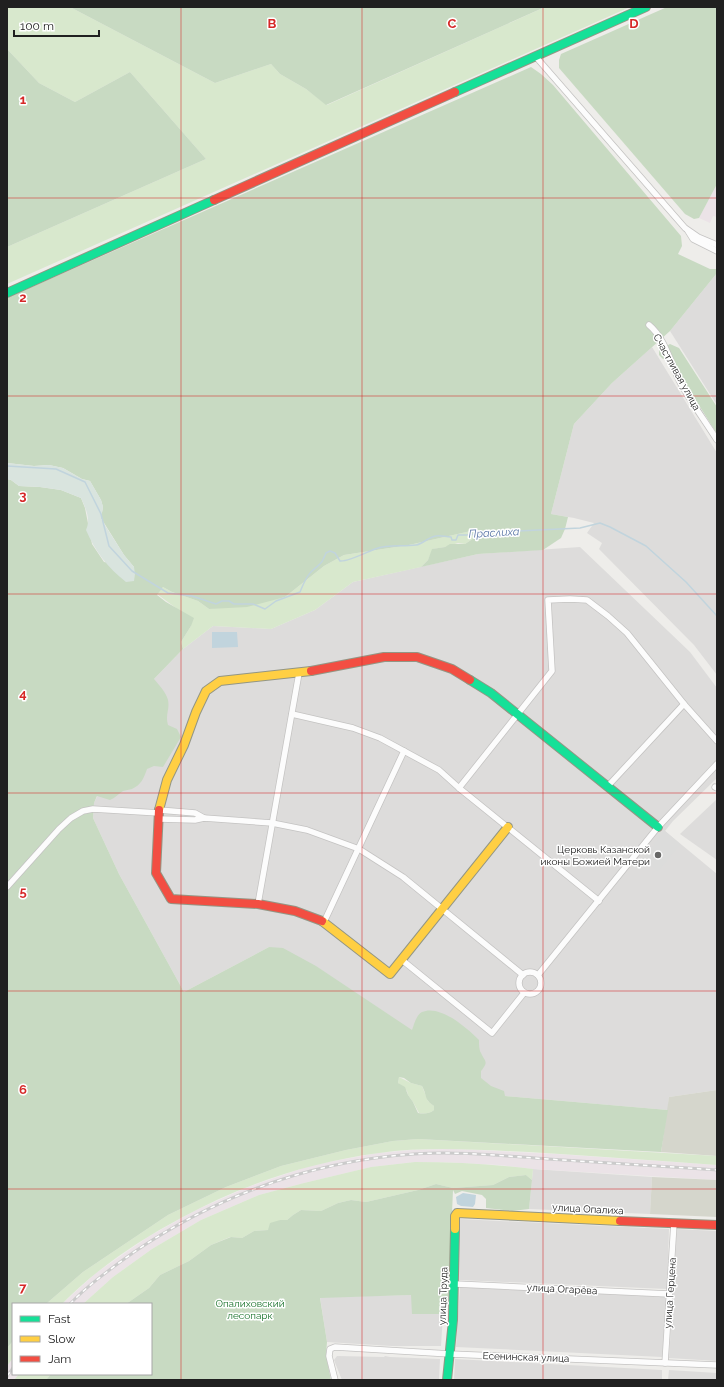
<svg xmlns="http://www.w3.org/2000/svg" width="724" height="1387" viewBox="0 0 724 1387" font-family="Raleway,sans-serif">
<rect width="100%" height="100%" fill="#eeedea"/>
<g fill="#dddcdb">
<polygon points="717,273 717,405 670,331"/>
<polygon points="652,347 717,453 717,675 694,645 599,549 602,543 587,533 594,523 574,518 551,514 574,424 612,383"/>
<polygon points="580,547 690,652 717,688 717,778 673,821 665,831 717,874 717,1090 669,1097 668,1110 505,1096 269,947 184,992 119,874 93,818 94,803 154,679 183,649 213,626 271,629 315,610 353,582 478,554"/>
<polygon points="717,799 717,860 680,834"/>
<polygon points="533,1169 652,1177 650,1214 529,1209"/>
<polygon points="459,1219 669,1229 667,1289 459,1280"/>
<polygon points="677,1229 717,1231 717,1361 669,1358"/>
<polygon points="460,1287 666,1297 662,1357 456,1347"/>
<polygon points="412,1295 412,1314 443,1314 441,1346 392,1346 327,1342 320,1297"/>
<polygon points="337,1356 384,1357 385,1356 390,1357 440,1359 439,1380 342,1380 334,1360"/>
<polygon points="455,1359 662,1370 662,1380 454,1380"/>
<polygon points="669,1370 717,1373 717,1380 668,1380"/>
</g>
<g fill="#ebe3e7">
<polygon points="717,184 717,217 713,216 710,223 699,218"/>
<polygon points="453,1149 555,1154 717,1165 717,1180 533,1169 500,1165 442,1162 415,1162 371,1167 304,1183 259,1195 201,1220 152,1249 113,1277 83,1304 62,1304 96,1273 148,1237 196,1210 248,1187 312,1165 378,1153 412,1150"/>
<polygon points="13,1358 13,1374 19,1374 14,1380 7,1380 7,1366"/>
</g>
<polygon fill="#dcdcdb" points="665,831 680,844 658,871 643,859"/>
<g fill="#d5d6cc">
<polygon points="717,1090 717,1156 661,1152 669,1097"/>
<polygon points="652,1177 717,1180 717,1217 650,1214"/>
</g>
<g fill="#d8e8cd">
<polygon points="7,7 70,7 215,83 271,64 280,74 306,89 327,105 545,7 630,7 7,284 7,247 206,159 130,72 75,102 39,83 7,49"/>
<polygon points="471,531 474,538 465,544 458,543 445,547 433,549 428,560 421,567 353,582 315,610 271,629 213,626 183,649 181,642 191,626 176,608 157,594 163,587 172,592 198,601 209,609 285,597 324,566 344,555 409,545"/>
<path d="M 399,1077 L 411,1083 L 422,1086 L 428,1101 L 434,1106 L 434,1110 C 429,1114 424,1114 419,1113 L 413,1102 L 408,1095 L 407,1091 L 398,1083 Z"/>
<path d="M 418,1139 L 717,1156 L 717,1165 C 654,1160 591,1156 529,1152 C 479,1150 428,1146 379,1153 C 309,1162 242,1185 181,1218 C 138,1241 96,1269 62,1304 L 46,1304 L 83,1272 L 168,1215 L 226,1187 L 281,1166 L 346,1150 L 393,1141 Z"/>
<path d="M 415,1162 C 454,1162 494,1164 533,1169 L 532,1180 L 526,1175 L 509,1177 L 493,1185 L 453,1188 L 436,1184 L 418,1190 L 366,1202 L 351,1200 L 338,1203 L 321,1211 L 301,1210 L 293,1215 L 287,1220 L 280,1220 L 268,1230 L 254,1231 L 242,1238 L 230,1237 L 211,1245 L 189,1261 L 160,1275 L 149,1288 L 126,1304 L 83,1304 L 113,1277 L 152,1249 L 201,1220 L 259,1195 L 304,1183 L 371,1167 Z"/>
<polygon points="13,1341 13,1358 7,1366 7,1348"/>
<polygon points="19,1374 51,1374 46,1380 14,1380"/>
</g>
<g fill="#c8dac2" fill-rule="evenodd">
<polygon points="70,7 545,7 326,105 306,89 280,74 271,64 215,83"/>
<polygon points="667,7 717,7 717,184 699,218 694,219 685,214 559,68 559,60 561,54"/>
<polygon points="7,49 39,83 75,102 130,72 206,159 7,247"/>
<path d="M 531,67 L 541,74 L 553,85 L 681,236 L 682,246 L 678,254 L 710,269 L 717,269 L 717,273 L 670,331 L 612,383 L 574,424 L 551,514 L 568,517 L 565,529 L 561,538 L 543,550 L 478,554 L 421,567 L 428,560 L 432,549 L 445,547 L 450,544 L 465,544 L 474,538 L 471,531 L 409,545 L 344,555 L 324,566 L 285,597 L 247,607 L 209,609 L 198,601 L 172,592 L 163,587 L 157,595 L 166,602 L 194,618 L 191,626 L 181,642 L 183,649 L 154,679 C 159,685 166,692 168,700 C 170,710 165,714 168,725 L 177,729 L 181,737 L 163,767 L 154,766 L 147,769 C 144,778 141,785 132,789 C 129,790 126,790 123,791 C 118,794 115,798 110,800 L 97,796 L 94,803 L 93,818 L 119,874 L 184,992 L 269,947 L 283,948 L 316,966 L 412,1030 C 414,1025 416,1015 422,1012 C 440,1004 467,1028 479,1040 C 479,1044 479,1050 481,1053 C 485,1062 489,1061 481,1071 L 481,1078 L 491,1086 L 504,1091 L 505,1096 L 668,1110 L 661,1152 L 418,1139 L 393,1141 L 346,1150 L 281,1166 L 226,1187 L 168,1215 L 83,1272 L 46,1304 L 13,1304 L 13,1341 L 7,1348 L 7,479 L 11,480 L 19,486 L 40,487 L 61,490 L 81,498 L 85,508 L 92,544 L 104,562 L 134,567 L 124,555 L 101,518 L 103,507 L 101,500 L 90,481 L 82,479 L 63,468 L 49,465 L 34,466 L 7,463 L 7,298 ZM 399,1077 L 404,1078 L 411,1083 L 422,1086 C 428,1097 423,1098 434,1106 L 434,1110 C 429,1114 424,1114 418,1113 L 413,1102 L 408,1095 L 405,1087 L 398,1083 Z"/>
<polygon points="670,344 679,348 717,407 717,434 685,383 673,359 670,357 663,359 659,355 659,350 661,346 664,347"/>
<polygon points="526,1175 532,1180 529,1209 512,1211 486,1208 486,1199 482,1195 462,1191 455,1194 453,1190 448,1304 443,1314 412,1314 411,1295 320,1298 327,1342 326,1355 331,1380 46,1380 51,1374 151,1374 151,1304 126,1304 149,1288 160,1275 189,1261 211,1245 231,1237 242,1238 254,1231 268,1230 270,1223 280,1220 287,1220 293,1215 301,1210 321,1211 338,1203 351,1200 366,1202 418,1190 436,1184 453,1188 493,1185 509,1177"/>
</g>
<path fill="#d9e4de" d="M 7,463 L 34,466 L 49,465 L 63,468 L 82,479 L 90,481 L 101,500 L 103,507 L 101,519 L 124,555 L 134,567 L 135,574 L 134,581 L 126,582 C 108,568 95,551 86,530 C 91,519 86,509 81,498 L 61,490 L 40,487 L 19,486 L 11,480 L 7,479 Z"/>
<g fill="#c1d4dd">
<polygon points="212,632 237,632 238,647 212,648"/>
<polygon points="463,1193 476,1195 475,1204 473,1207 461,1206 457,1204 456,1197"/>
</g>
<g fill="none" stroke-linecap="round" stroke-linejoin="round">
<path stroke="#c1d4dd" stroke-width="1.5" d="M 7,466 L 56,469 L 85,482 L 101,514 L 109,546 L 132,571 L 168,593 L 192,596 L 216,604 L 222,601 L 229,601 L 234,604 L 253,604 L 265,609 L 276,601 L 300,592 C 303,585 306,576 312,571 C 321,563 321,565 326,553 L 330,551 L 335,553 L 340,561 C 348,562 367,552 375,549 C 389,544 402,547 416,545 C 423,544 428,537 436,536 C 440,535 446,537 451,537 L 452,540 L 456,540 L 458,535 L 470,535 L 479,533 L 580,528 L 600,523 L 610,527 L 646,546 L 686,582 L 717,616"/>
<g stroke="#c4c3c2" stroke-width="7">
<g id="street">
<polyline points="536,57 685,228 698,237 717,245"/>
<polyline points="688,231 693,239 717,251"/>
<path d="M 649,325 C 665,338 671,364 680,382 C 691,402 705,421 717,440"/>
<polyline points="292,714 353,728 380,738 439,770 459,788 599,901"/>
<polyline points="607,787 684,704"/>
<polyline points="715,787 717,788"/>
<polyline points="459,788 552,671 548,600 570,599 587,600 608,616 627,633 684,704 717,741"/>
<polyline points="159,810 195,813 204,818"/>
<polyline points="159,819 195,820 204,818 272,823 307,830 359,849 403,877 523,975"/>
<polyline points="7,887 59,829 71,818 83,811 93,809 159,813"/>
<polyline points="258,904 299,673"/>
<polyline points="324,922 404,751"/>
<polyline points="402,960 492,1033 524,993"/>
<circle cx="530" cy="983" r="11"/>
<polyline points="538,975 658,827 717,764"/>
<polyline points="455,1284 669,1294"/>
<polyline points="665,1363 674,1223"/>
<polyline points="335,1380 329,1356 330,1349 335,1347 450,1354 717,1365"/>
</g>
</g>
<g stroke="#939684" stroke-width="10">
<g id="fast">
<polyline points="455,92 646,7"/>
<polyline points="7,293 214,200"/>
<polyline points="470,680 491,693 658,827"/>
<polyline points="447,1380 453,1320 455,1229"/>
</g>
</g>
<g stroke="#939684" stroke-width="10">
<g id="slow">
<polyline points="159,810 167,780 184,745 196,712 206,691 220,681 311,671"/>
<polyline points="322,921 390,974 508,827"/>
<polyline points="455,1229 455,1216 457,1213 620,1221"/>
</g>
</g>
<g stroke="#939684" stroke-width="10">
<g id="jam">
<polyline points="214,200 455,92"/>
<polyline points="311,671 384,657 417,657 452,669 470,680"/>
<polyline points="159,810 156,873 171,899 258,904 295,911 322,921"/>
<polyline points="620,1221 717,1225"/>
</g>
</g>
<use href="#street" stroke="#fcfcfc" stroke-width="5.5"/>
<use href="#fast" stroke="#16e098" stroke-width="8"/>
<use href="#slow" stroke="#ffcf43" stroke-width="8"/>
<use href="#jam" stroke="#f24e42" stroke-width="8"/>
<g stroke="#cbcbcb" stroke-width="3">
<g id="rail">
<path d="M 70,1304 C 89,1284 112,1268 134,1252 C 218,1195 313,1161 414,1154 C 459,1151 504,1156 548,1159 C 605,1163 661,1166 717,1170"/>
<polyline points="7,1376 13,1368"/>
</g>
</g>
<use href="#rail" stroke="#fff" stroke-width="1.5" stroke-dasharray="4.5" stroke-linecap="butt"/>
</g>
<path fill="none" stroke="#d62828" stroke-width="1" stroke-opacity="0.55" d="M 181,7 L 181,1380M 362,7 L 362,1380M 543,7 L 543,1380M 7,198 L 717,198M 7,396 L 717,396M 7,594 L 717,594M 7,793 L 717,793M 7,991 L 717,991M 7,1189 L 717,1189"/>
<circle fill="#686867" stroke="#fff" stroke-width="1.5" cx="658" cy="855" r="4"/>
<g text-anchor="middle" dominant-baseline="central" stroke-width="3" stroke-linejoin="round" paint-order="stroke">
<g font-size="10" fill="#202020" stroke="#fff">
<text transform="translate(677 372) rotate(61)">Счастливая улица</text>
<text transform="translate(588 1209) rotate(3)">улица Опалиха</text>
<text transform="translate(562 1289) rotate(3)">улица Огарёва</text>
<text transform="translate(670 1293) rotate(-86)">улица Герцена</text>
<text transform="translate(443 1296) rotate(-88)">улица Труда</text>
<text transform="translate(526 1357) rotate(2)">Есенинская улица</text>
</g>
<g font-size="10" fill="#202020" stroke="#fff" text-anchor="end">
<text x="650" y="849">Церковь Казанской<tspan x="650" dy="12">иконы Божией Матери</tspan></text>
</g>
<g font-size="10" fill="#1a732c" stroke="#fff">
<text x="250" y="1303">Опалиховский<tspan x="250" dy="12">лесопарк</tspan></text>
</g>
<g font-size="11" font-style="italic" fill="#5875a5" stroke="#fff">
<text transform="translate(494 533) rotate(-3)">Праслиха</text>
</g>
</g>
<g font-size="13" text-anchor="middle" font-weight="bold" fill="#d62828" stroke="#fff" stroke-width="3" stroke-linejoin="round" paint-order="stroke">
<text x="272" y="28">B</text>
<text x="452" y="28">C</text>
<text x="634" y="28">D</text>
<text x="23" y="104">1</text>
<text x="23" y="302">2</text>
<text x="23" y="500">3</text>
<text x="23" y="698">4</text>
<text x="23" y="896">5</text>
<text x="23" y="1094">6</text>
<text x="23" y="1292">7</text>
</g>
<rect width="724" height="1387" fill="none" stroke="#202020" stroke-width="16"/>
<rect x="12" y="1303" width="140" height="72" fill="#ffffff" stroke="#a6a6a6"/>
<rect x="20" y="1316" width="20" height="6" fill="#16e098" stroke="#a6a6a6"/>
<text x="48" y="1323" font-size="12" fill="#202020">Fast</text>
<rect x="20" y="1336" width="20" height="6" fill="#ffcf43" stroke="#a6a6a6"/>
<text x="48" y="1343" font-size="12" fill="#202020">Slow</text>
<rect x="20" y="1356" width="20" height="6" fill="#f24e42" stroke="#a6a6a6"/>
<text x="48" y="1363" font-size="12" fill="#202020">Jam</text>
<path d="M14 30v6h85v-6" fill="none" stroke="#202020" stroke-width="2"/>
<text x="20" y="30" font-size="12" fill="#202020" stroke="#ffffff" stroke-width="3" paint-order="stroke">100 m</text>
</svg>
